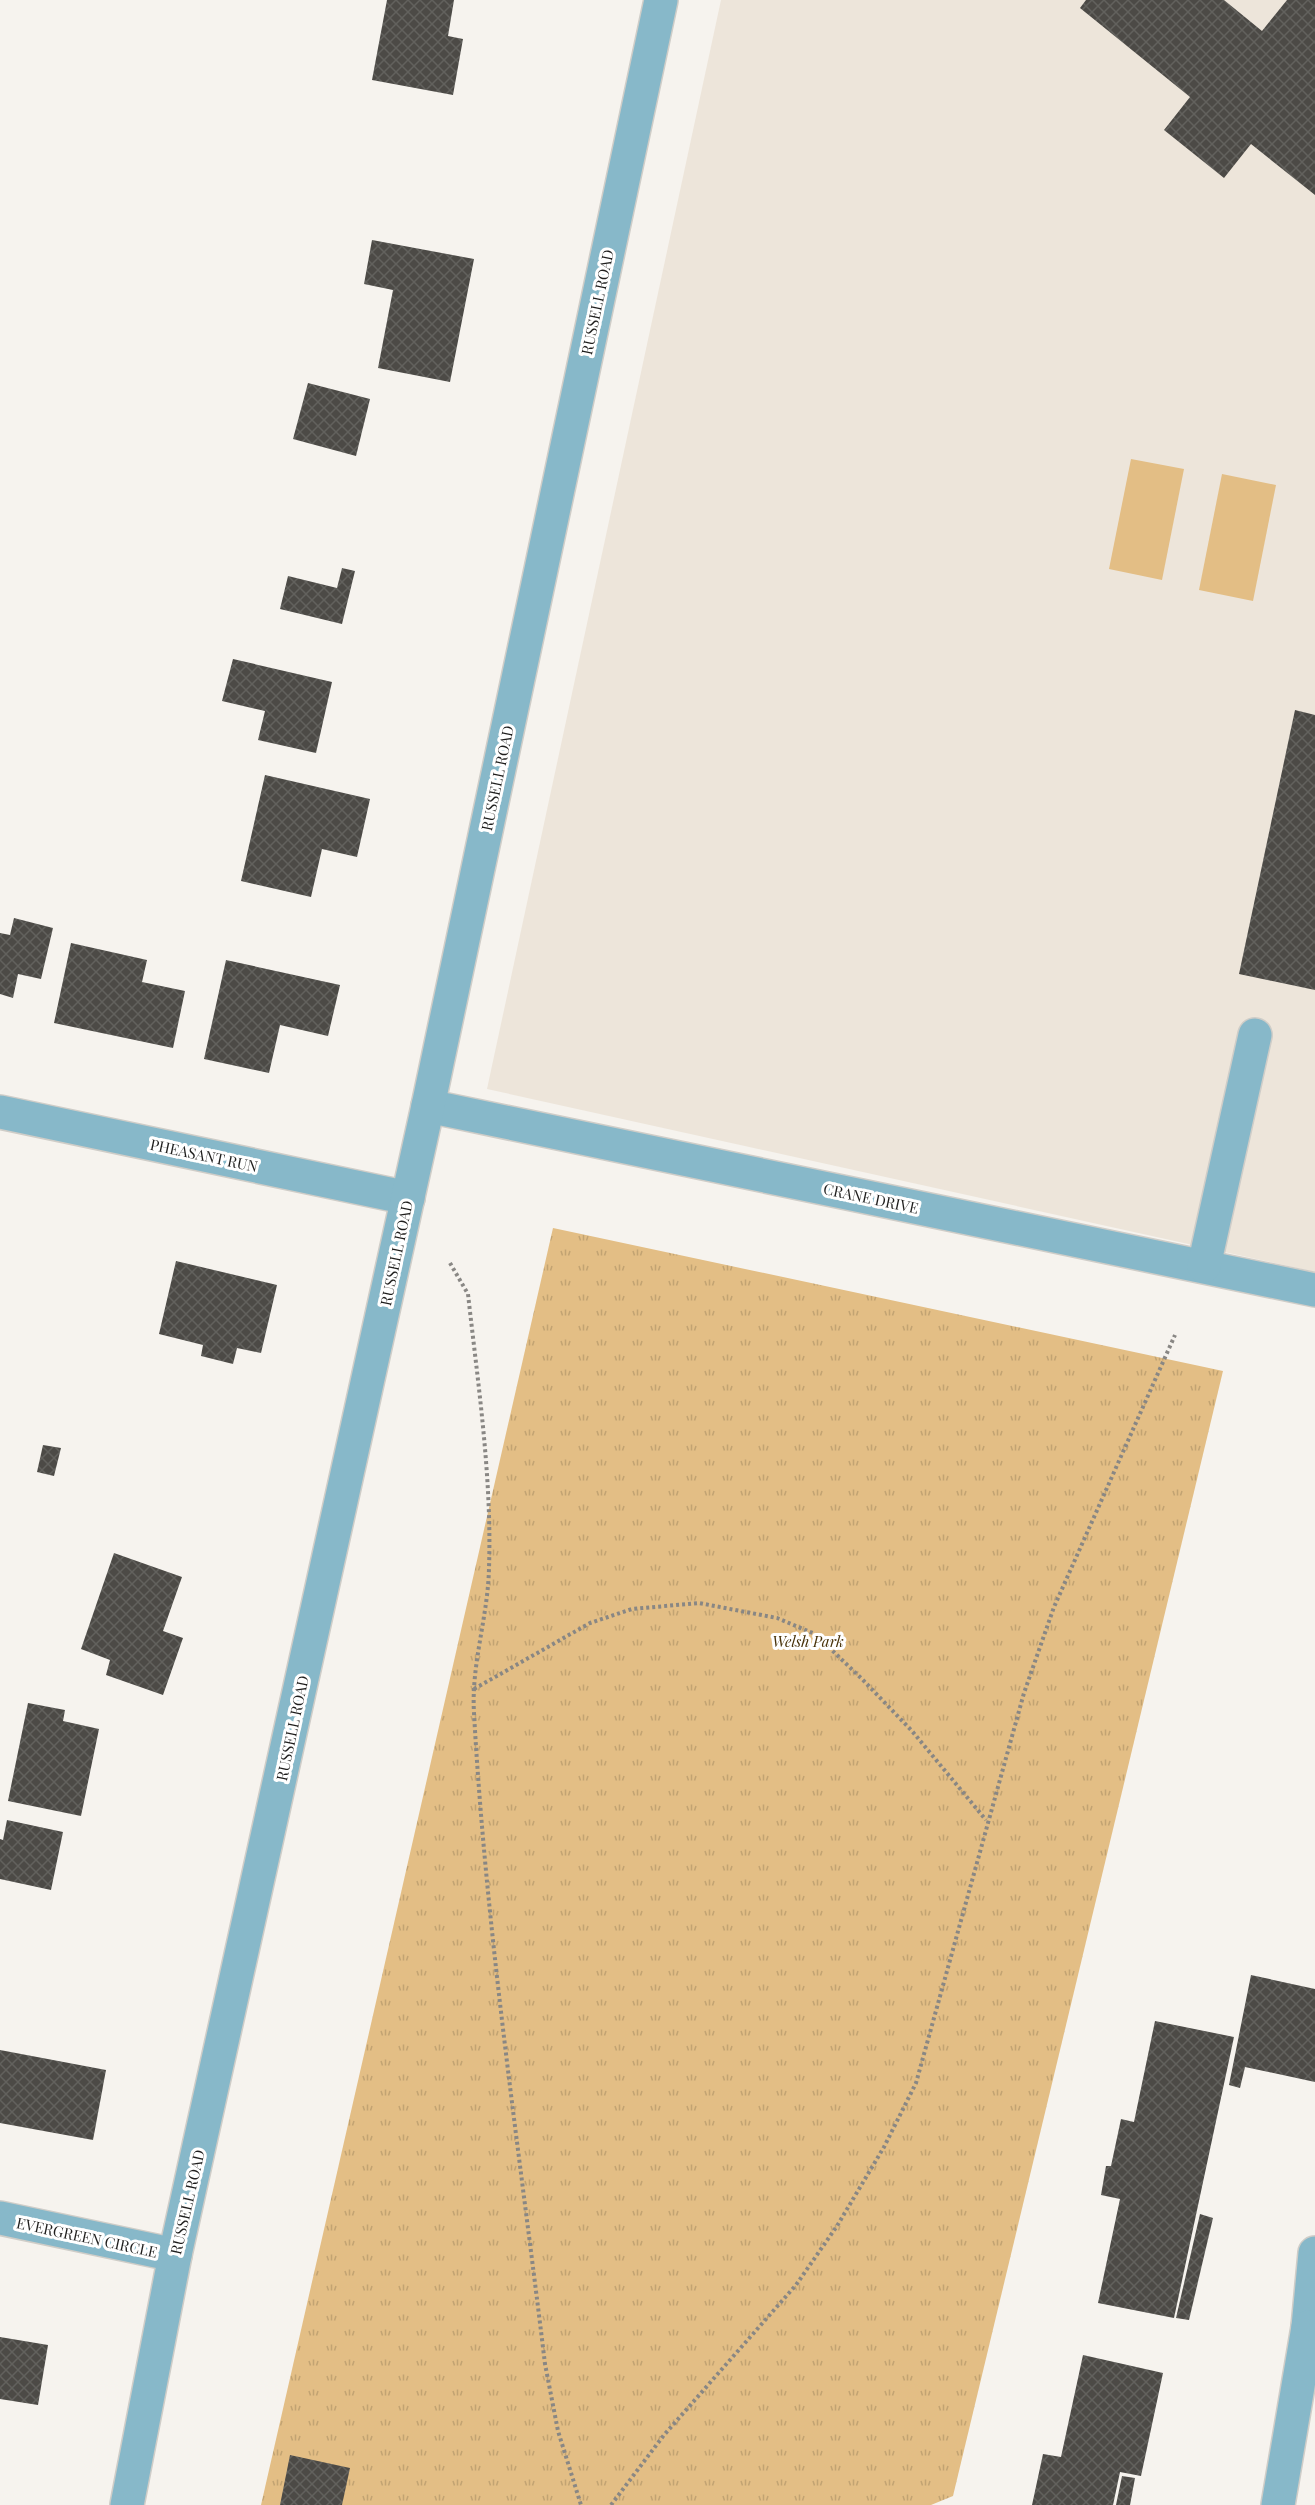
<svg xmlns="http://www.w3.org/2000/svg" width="1315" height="2505" viewBox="0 0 1315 2505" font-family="'Playfair Display',serif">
<defs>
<pattern id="grass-tufts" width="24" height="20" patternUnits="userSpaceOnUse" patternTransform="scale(1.5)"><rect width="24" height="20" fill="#e3be85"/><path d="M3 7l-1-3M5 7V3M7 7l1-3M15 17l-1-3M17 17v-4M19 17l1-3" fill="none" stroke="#c2a372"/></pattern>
<pattern id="building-cross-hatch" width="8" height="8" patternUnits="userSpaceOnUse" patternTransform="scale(1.5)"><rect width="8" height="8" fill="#4c4a46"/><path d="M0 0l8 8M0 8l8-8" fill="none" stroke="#62615d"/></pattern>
</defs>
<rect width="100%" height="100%" fill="#f6f3ee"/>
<polygon fill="#ede5da" points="721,0 1315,0 1315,1272 487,1089"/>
<polygon fill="url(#grass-tufts)" points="553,1228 1223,1371 953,2496 931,2505 261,2505"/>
<g fill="#e3be85">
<polygon points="1131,459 1184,469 1162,580 1109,569"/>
<polygon points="1222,474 1276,485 1253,601 1199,590"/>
</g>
<g fill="url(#building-cross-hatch)">
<polygon points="387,0 454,0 448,36 463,39 453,95 372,80"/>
<polygon points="1086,0 1224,0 1262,31 1287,0 1315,0 1315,195 1251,144 1224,178 1164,130 1190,97 1080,8"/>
<polygon points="372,240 474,259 450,382 378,368 393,290 364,284"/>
<polygon points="308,383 370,399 356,456 293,439"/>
<polygon points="342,568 355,571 342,624 280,609 288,576 337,588"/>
<polygon points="233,659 332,682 316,753 258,740 265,711 222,701"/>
<polygon points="1295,710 1315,715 1315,990 1239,974"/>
<polygon points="265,775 370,799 357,857 322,849 311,897 241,881"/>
<polygon points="14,918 53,928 41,979 18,974 13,998 0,994 0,933 10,935"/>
<polygon points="71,943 147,960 142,982 185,991 173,1048 54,1023"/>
<polygon points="226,960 340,985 328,1036 280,1025 269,1073 204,1059"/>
<polygon points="176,1261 277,1285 261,1353 237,1348 233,1364 201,1356 203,1345 159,1334"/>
<polygon points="43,1445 61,1448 54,1476 37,1472"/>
<polygon points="114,1553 182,1577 163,1631 183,1638 163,1695 106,1675 110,1660 81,1649"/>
<polygon points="28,1703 65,1710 63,1721 99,1729 81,1816 8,1801"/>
<polygon points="7,1820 63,1832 51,1890 0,1879 0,1839 3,1840"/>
<polygon points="1251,1975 1315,1989 1315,2082 1245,2067 1240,2088 1229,2085"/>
<polygon points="1155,2021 1234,2037 1174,2318 1098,2303 1120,2199 1101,2195 1106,2166 1111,2166 1121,2119 1134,2122"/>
<polygon points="0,2050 106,2070 93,2140 0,2123"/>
<polygon points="1200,2214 1213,2218 1189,2320 1176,2318"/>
<polygon points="0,2337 48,2345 38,2405 0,2399"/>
<polygon points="1083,2355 1163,2373 1141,2476 1120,2472 1113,2505 1032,2505 1043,2454 1061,2457"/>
<polygon points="290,2455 350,2468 342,2505 280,2505"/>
<polygon points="1122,2476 1135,2478 1130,2505 1116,2505"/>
</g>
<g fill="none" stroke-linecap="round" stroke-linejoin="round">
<g stroke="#cfcdc8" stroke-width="36">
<g id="minor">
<polyline points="428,1106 1315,1290"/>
<polyline points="0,1112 408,1198"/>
<polyline points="1204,1266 1255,1035"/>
<polyline points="0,2218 175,2255"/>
<polyline points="1315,2253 1308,2327 1315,2328"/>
<polyline points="127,2505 175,2255 428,1106 661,0"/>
<polyline points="1278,2505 1308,2327"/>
</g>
</g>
<g stroke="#898784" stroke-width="4" stroke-dasharray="3 3" stroke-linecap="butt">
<path d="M 450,1263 L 468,1294 C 478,1384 492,1477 489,1568 C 488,1617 471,1664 474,1713 C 486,1931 519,2148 545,2364 L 558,2431 L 581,2505"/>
<polyline points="474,1689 590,1623 632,1609 699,1603 777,1618 815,1634 862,1679 912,1731 986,1820"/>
<polyline points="611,2505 664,2435 796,2285 837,2226 884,2147 916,2083 1024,1693 1054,1607 1175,1335"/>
</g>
<use href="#minor" stroke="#87b8c9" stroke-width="33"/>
</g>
<g text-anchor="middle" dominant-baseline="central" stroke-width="6" stroke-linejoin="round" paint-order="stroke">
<g font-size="15" fill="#1f1e1d" stroke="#fff">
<text transform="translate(597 302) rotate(-78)">RUSSELL ROAD</text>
<text transform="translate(497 778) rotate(-78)">RUSSELL ROAD</text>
<text transform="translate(204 1155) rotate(12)">PHEASANT RUN</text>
<text transform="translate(871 1198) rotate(12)">CRANE DRIVE</text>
<text transform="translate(396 1253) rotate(-78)">RUSSELL ROAD</text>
<text transform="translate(292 1728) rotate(-78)">RUSSELL ROAD</text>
<text transform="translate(187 2202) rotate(-77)">RUSSELL ROAD</text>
<text transform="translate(87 2237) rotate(12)">EVERGREEN CIRCLE</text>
</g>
<g font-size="15" font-style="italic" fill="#483209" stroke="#fff">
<text x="808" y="1641">Welsh Park</text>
</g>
</g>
</svg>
